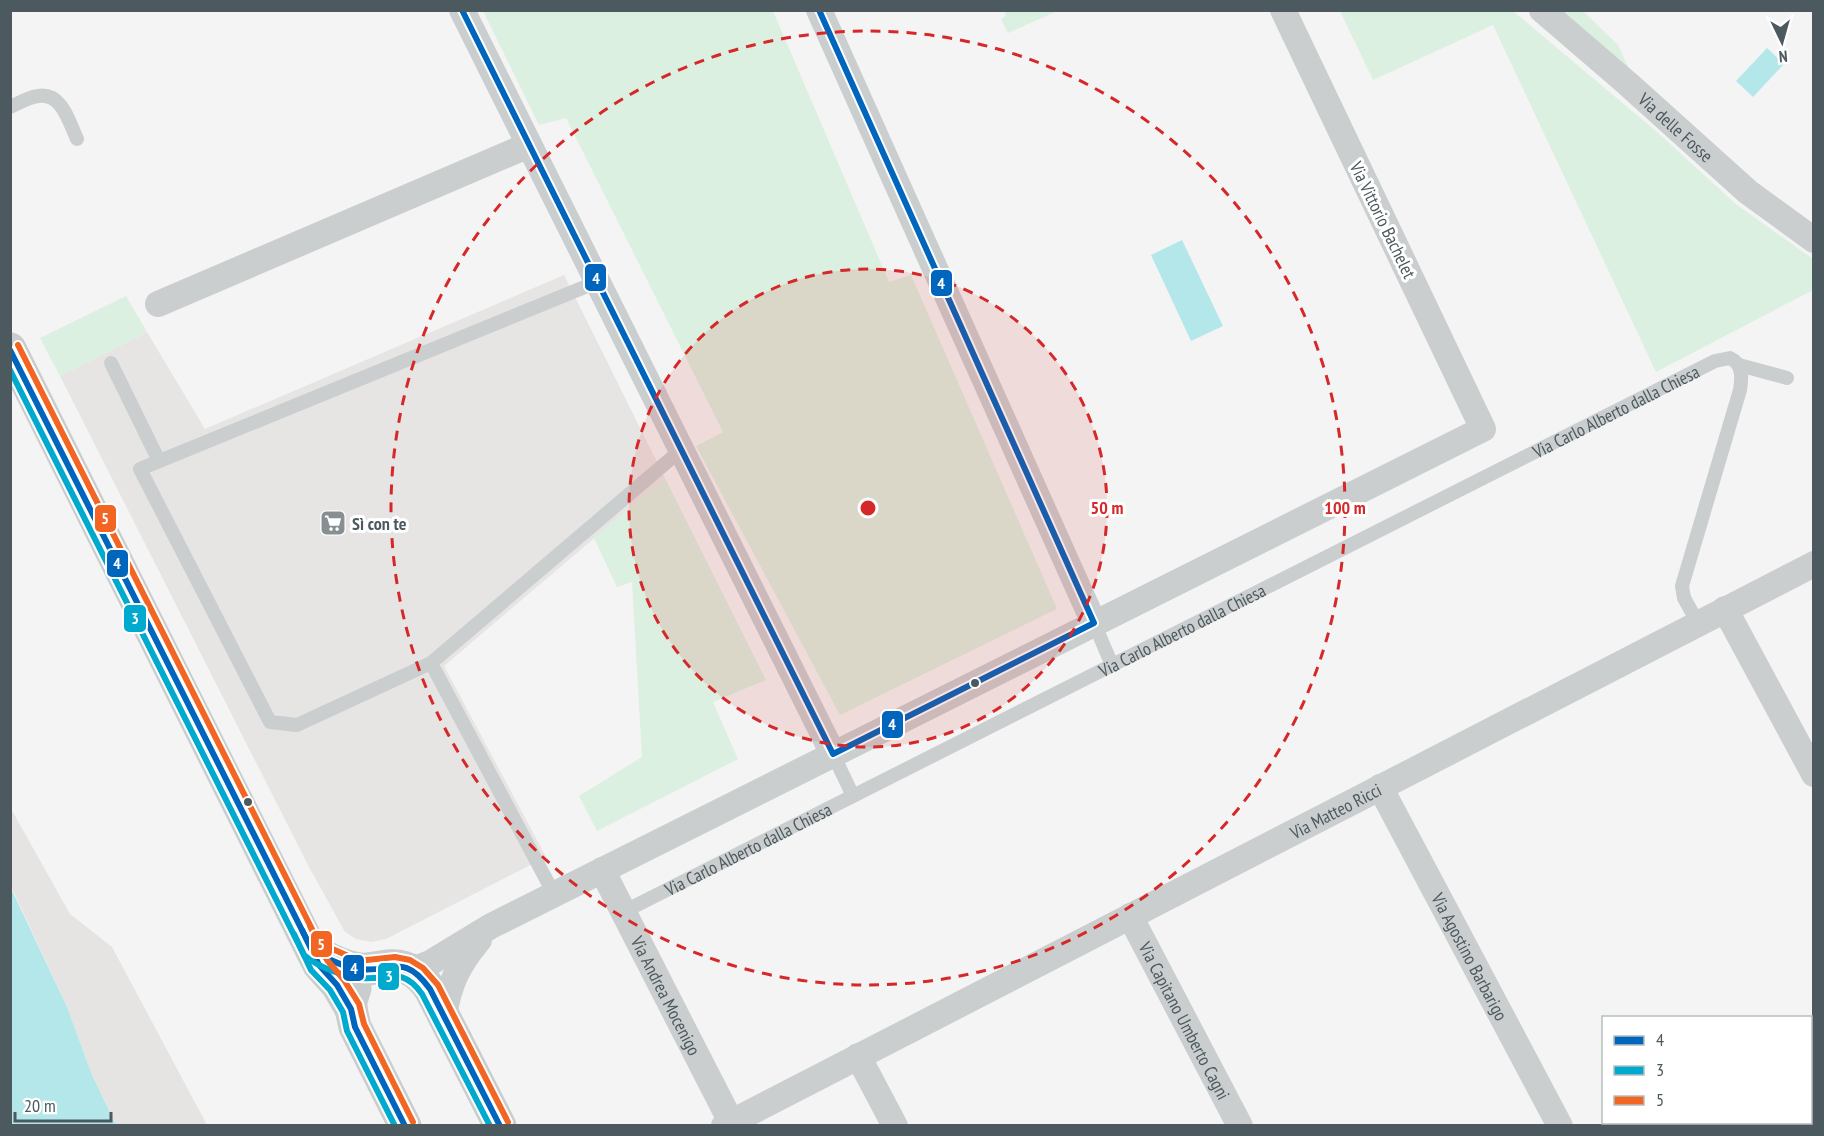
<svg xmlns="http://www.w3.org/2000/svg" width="1824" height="1136" viewBox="0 0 1824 1136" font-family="'PT Sans Narrow',sans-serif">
<rect width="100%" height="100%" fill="#f4f4f4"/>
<polygon fill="#e7e5e3" points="564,275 665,478 444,666 546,857 386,939 371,942 356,939 345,932 309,867 60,376 147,332 205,429"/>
<g fill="#dbf0e0">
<polygon points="483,11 773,11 889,282 911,275 1057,609 840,715 696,446 723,432 566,118 539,125"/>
<polygon points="1004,11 1057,11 1008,33 1001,19 1006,16"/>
<polygon points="1340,11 1513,11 1657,132 1737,205 1813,259 1813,290 1656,372 1493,25 1373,80"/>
<polygon points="1556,11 1583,11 1618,45 1630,71"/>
<polygon points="126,296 147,332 60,376 40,338"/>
<polygon points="665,478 766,680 713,702 738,759 597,831 579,796 642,757 632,582 617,587 594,538"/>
</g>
<polygon fill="#e6e4e2" points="10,807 70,914 112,947 207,1125 116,1125 92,1075 67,1007 11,886"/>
<g fill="#b4e7ea">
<polygon points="1767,48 1784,64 1753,97 1736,81"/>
<polygon points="1182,240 1223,326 1191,341 1151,255"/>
<polygon points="10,886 67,1007 92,1075 116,1125 11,1125"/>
</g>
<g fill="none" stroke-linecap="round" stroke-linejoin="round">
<g stroke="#cbcecf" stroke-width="14">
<path d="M 10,107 C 19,103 29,97 38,96 C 62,92 69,122 77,139"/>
<polyline points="111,363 159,461"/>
<polyline points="1739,365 1787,378"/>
<polyline points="1094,623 1112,665"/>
<polyline points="431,663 297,725 270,722 140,469 597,282"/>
<polyline points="833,754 853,796"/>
<polyline points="554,894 431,663 681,450"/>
<path id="s1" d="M 623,912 L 1715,361 L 1730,358 C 1743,364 1742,378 1740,390 L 1682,586 L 1684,598 L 1698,623"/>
</g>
<g stroke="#cbcecf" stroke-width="26">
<polyline points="462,10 833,754"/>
<polyline points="819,10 1094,623"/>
<path id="s2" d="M 1542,10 L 1628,84 L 1748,192 L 1814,240"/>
<polyline points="158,304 529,145"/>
<polyline points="1725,609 1814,774"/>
<path id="s3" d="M 1380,787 L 1560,1126"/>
<path id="s4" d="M 602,870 L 731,1122"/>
<path id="s5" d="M 1130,916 L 1240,1126"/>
<polyline points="412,970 430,963 491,926 1483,429 1283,10"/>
<path d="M 444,1016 C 449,984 458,965 479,940"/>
<polyline points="858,1056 895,1126"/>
<path id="s6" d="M 724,1126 L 1814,564"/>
</g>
<g stroke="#cacdce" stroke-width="33">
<polyline points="10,349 319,965 337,985 351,1009"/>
<path d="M 312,950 C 328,958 342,967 360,969 C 370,970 378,967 388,966 C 407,964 420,974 430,989 L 500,1126"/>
<polyline points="355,988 351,1001 351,1009 355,1027 405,1126"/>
</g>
<g stroke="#fff" stroke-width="10">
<g id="bus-1">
<polyline points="462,10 833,754 1094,623 819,10"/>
<path d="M 10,350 L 312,950 C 327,958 342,967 359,969 C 393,973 403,952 430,989 L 500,1126"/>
<polyline points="302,930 319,965 337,985 351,1009 355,1027 405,1126"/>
</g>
</g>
<g stroke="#fff" stroke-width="10">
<g id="bus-2">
<path d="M 10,370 L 304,955 C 318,967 342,976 360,978 C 388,981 401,965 422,994 L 490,1126"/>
<polyline points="294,934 311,970 330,990 343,1012 347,1031 395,1126"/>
</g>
</g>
<g stroke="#fff" stroke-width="10">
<g id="bus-3">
<polyline points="18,345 319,943 355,959 367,960 395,957 410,960 423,968 438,985 508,1122"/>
<polyline points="310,926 327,960 344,980 359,1004 364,1024 413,1122"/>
</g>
</g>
<use href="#bus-1" stroke="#0065bd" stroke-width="6"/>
<use href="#bus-2" stroke="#00a9ce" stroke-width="6"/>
<use href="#bus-3" stroke="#f26522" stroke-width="6"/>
</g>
<circle cx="868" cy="508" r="239" fill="#d62828" fill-opacity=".12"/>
<g fill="none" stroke="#d62828" stroke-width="3" stroke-dasharray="10 8">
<circle cx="868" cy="508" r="239"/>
<circle cx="868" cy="508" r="477"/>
</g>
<defs>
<g id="supermarket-square" transform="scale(1.35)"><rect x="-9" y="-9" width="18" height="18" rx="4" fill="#878f93" stroke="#fff"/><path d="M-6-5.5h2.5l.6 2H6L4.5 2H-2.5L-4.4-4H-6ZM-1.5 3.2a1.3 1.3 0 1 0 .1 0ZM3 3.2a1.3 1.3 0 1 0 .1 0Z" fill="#fff"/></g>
</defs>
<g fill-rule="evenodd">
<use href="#supermarket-square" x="333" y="523"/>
</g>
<g fill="#4c595f" stroke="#fff" stroke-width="2">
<circle cx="975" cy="683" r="5"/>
<circle cx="248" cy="802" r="5"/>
</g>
<g text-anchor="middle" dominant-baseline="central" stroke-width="6" stroke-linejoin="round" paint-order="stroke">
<g font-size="18" fill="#4c595f" stroke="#fff">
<text stroke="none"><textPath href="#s2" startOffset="178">Via delle Fosse</textPath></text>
<text transform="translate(1383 220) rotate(64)">Via Vittorio Bachelet</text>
<text stroke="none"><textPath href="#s1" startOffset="1112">Via Carlo Alberto dalla Chiesa</textPath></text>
<text stroke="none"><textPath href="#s1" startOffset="626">Via Carlo Alberto dalla Chiesa</textPath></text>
<text stroke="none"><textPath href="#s6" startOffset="688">Via Matteo Ricci</textPath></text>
<text stroke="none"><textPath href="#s1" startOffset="140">Via Carlo Alberto dalla Chiesa</textPath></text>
<text stroke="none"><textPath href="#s3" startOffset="192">Via Agostino Barbarigo</textPath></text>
<text stroke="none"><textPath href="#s4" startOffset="141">Via Andrea Mocenigo</textPath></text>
<text stroke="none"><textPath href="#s5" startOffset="118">Via Capitano Umberto Cagni</textPath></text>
</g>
<g font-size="18" font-weight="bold" fill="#4c595f" stroke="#fff" text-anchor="start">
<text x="352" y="523">Sì con te</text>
</g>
</g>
<circle cx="868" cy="508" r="9" fill="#d62828" stroke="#fff" stroke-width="3"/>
<g font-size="18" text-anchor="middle" font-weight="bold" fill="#d62828" stroke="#fff" stroke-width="6" stroke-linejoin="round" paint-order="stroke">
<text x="1107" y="514">50 m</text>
<text x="1345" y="514">100 m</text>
</g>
<g stroke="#fff" stroke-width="2">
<rect x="584" y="263" width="23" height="29" rx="6" fill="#0065bd"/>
<rect x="930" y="269" width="23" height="28" rx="6" fill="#0065bd"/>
<rect x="94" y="504" width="23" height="29" rx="6" fill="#f26522"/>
<rect x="106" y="549" width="23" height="29" rx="6" fill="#0065bd"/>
<rect x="123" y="604" width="24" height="29" rx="6" fill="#00a9ce"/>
<rect x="881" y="710" width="23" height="29" rx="6" fill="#0065bd"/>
<rect x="310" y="930" width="23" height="28" rx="6" fill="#f26522"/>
<rect x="342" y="954" width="23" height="28" rx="6" fill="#0065bd"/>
<rect x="377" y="962" width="23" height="29" rx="6" fill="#00a9ce"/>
</g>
<g font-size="16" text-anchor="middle" font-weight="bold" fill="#fff">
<text x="596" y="284">4</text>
<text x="941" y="289">4</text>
<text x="105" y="524">5</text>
<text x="117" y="569">4</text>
<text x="135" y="624">3</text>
<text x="892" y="730">4</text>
<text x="321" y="950">5</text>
<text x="354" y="974">4</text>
<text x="389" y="982">3</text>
</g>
<rect width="1824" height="1136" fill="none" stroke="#4c595f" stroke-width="24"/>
<rect x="1602" y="1016" width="210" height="108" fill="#ffffff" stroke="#b7bdbf" stroke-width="1.5"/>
<rect x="1614" y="1036" width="30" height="9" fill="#0065bd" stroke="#b7bdbf" stroke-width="1.5"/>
<text x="1656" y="1046" font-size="18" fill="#4c595f">4</text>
<rect x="1614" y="1066" width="30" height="9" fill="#00a9ce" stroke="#b7bdbf" stroke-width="1.5"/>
<text x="1656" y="1076" font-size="18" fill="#4c595f">3</text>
<rect x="1614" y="1096" width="30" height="9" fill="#f26522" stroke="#b7bdbf" stroke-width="1.5"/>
<text x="1656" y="1106" font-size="18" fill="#4c595f">5</text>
<g transform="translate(1782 42) rotate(175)" stroke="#ffffff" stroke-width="4.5" paint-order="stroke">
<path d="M0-4.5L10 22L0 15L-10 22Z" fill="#4c595f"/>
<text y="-9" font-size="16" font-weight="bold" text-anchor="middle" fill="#4c595f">N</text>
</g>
<path d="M15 1112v9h96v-9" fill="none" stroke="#4c595f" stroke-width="3"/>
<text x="24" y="1112" font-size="18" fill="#4c595f" stroke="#ffffff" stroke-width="4.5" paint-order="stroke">20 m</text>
</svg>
